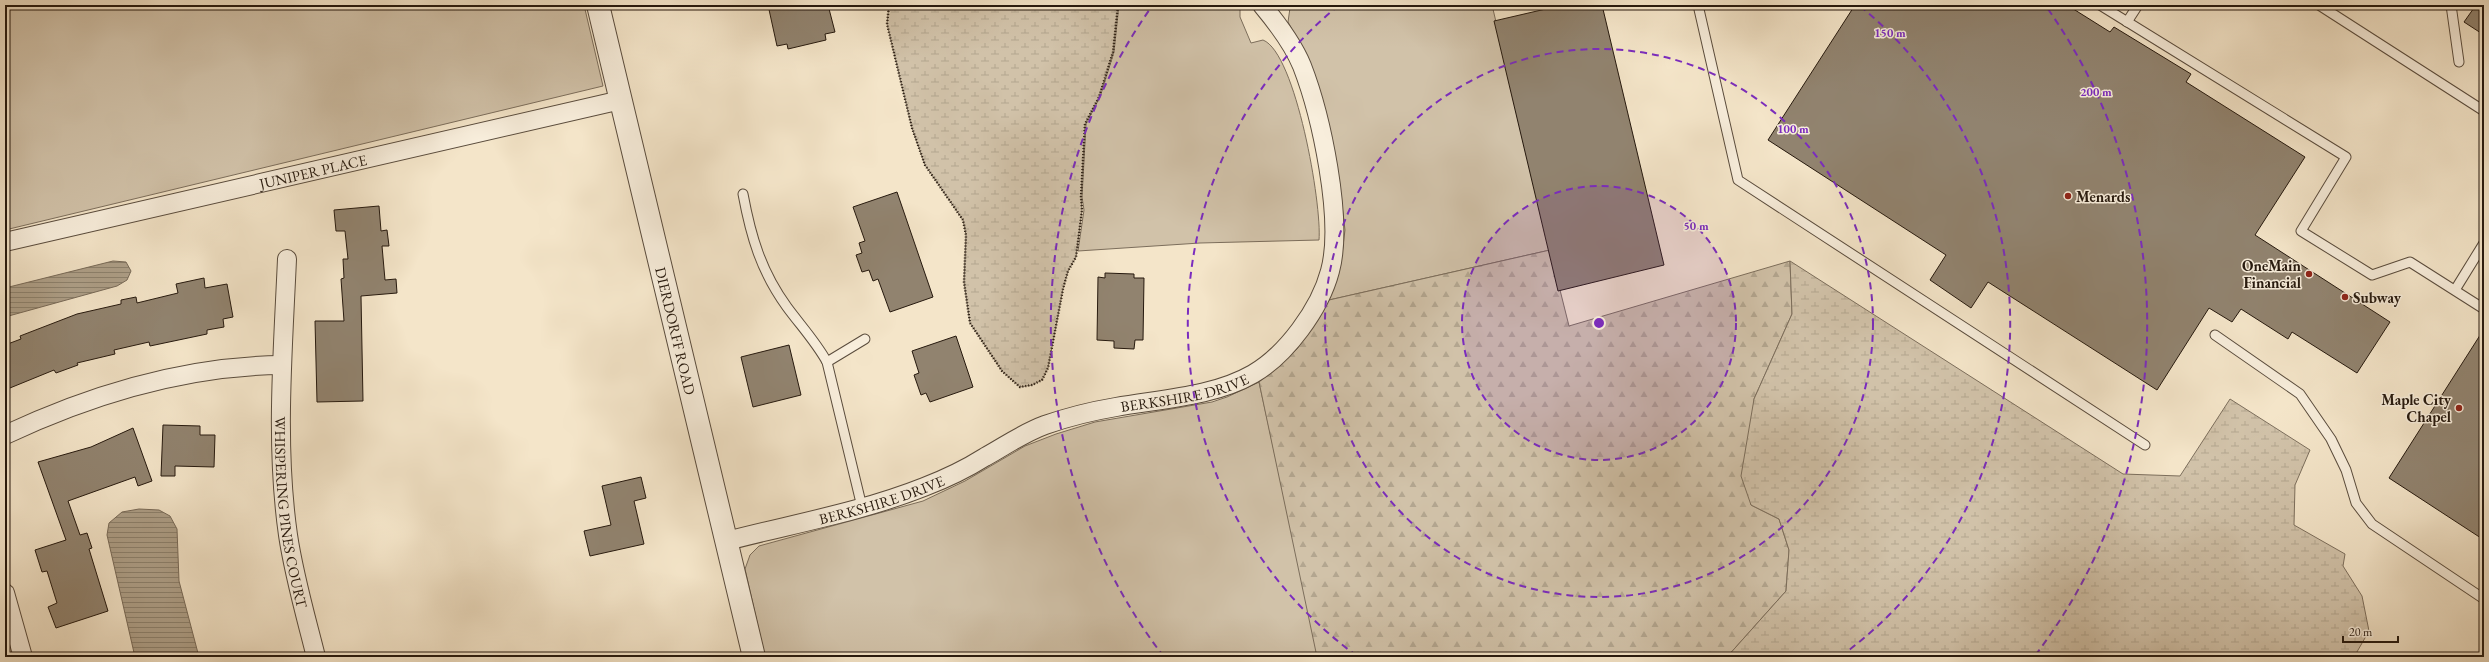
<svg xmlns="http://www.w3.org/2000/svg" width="2489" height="662" viewBox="0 0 2489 662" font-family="'EB Garamond',serif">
<defs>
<pattern id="forest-firs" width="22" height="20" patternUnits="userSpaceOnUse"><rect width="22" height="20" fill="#d1c2a9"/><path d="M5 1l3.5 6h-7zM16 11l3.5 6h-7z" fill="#b3a690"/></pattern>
<pattern id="wetland-marsh" width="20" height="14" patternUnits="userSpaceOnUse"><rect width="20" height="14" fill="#d1c2a9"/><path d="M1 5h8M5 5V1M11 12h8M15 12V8" fill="none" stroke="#b3a690"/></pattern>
<pattern id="water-rules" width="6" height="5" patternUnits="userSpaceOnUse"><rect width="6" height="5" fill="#aea089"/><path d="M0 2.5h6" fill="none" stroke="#8d826e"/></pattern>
</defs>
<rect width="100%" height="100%" fill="#f4e5c9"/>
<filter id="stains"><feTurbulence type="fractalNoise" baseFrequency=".005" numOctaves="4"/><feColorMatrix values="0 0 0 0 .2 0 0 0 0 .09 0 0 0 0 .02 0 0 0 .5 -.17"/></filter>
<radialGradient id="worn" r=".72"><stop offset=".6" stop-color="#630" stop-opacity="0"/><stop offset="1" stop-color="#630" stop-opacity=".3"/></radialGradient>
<g fill="#d1c2a9" stroke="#7c6e5c">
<polygon points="5,5 584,5 603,86 5,230"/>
<path d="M 1119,5 L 1240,5 L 1240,17 L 1251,43 L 1263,40 C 1296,53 1322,205 1319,240 L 1200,243 L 1078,251 L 1084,210 L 1082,197 L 1086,124 L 1100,97 L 1114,52 Z"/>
<polygon points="1288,5 1492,5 1550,250 1329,300 1342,254 1345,230 1341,197 1303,50 1288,22 1290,8"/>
<polygon points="1259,382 1319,657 765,657 745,569 750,555 759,546 923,501 965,481 1025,446 1056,434 1095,422 1212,402 1227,397"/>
</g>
<polygon fill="url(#forest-firs)" stroke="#7c6e5c" points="1550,250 1569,326 1790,261 1792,314 1754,399 1751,505 1779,519 1789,550 1786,591 1727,657 1317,657 1259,382 1297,349 1329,300"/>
<g fill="url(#wetland-marsh)" stroke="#7c6e5c">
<polygon points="889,5 1118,5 1113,52 1099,97 1085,124 1081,196 1082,210 1076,257 1068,271 1063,289 1048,368 1042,380 1032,385 1020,387 1002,371 970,323 964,282 966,235 963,220 925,165 912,128 887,24"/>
<polygon points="1790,261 2123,474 2180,476 2230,399 2310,450 2295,485 2294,525 2345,554 2343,566 2362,596 2369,631 2354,657 1727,657 1786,591 1789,550 1779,519 1751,505 1741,476 1754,399 1792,314"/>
</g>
<g fill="url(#water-rules)" stroke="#786a58">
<polygon points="113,261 126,262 131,271 127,280 117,286 5,317 5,288"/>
<polygon points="139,509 159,510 170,516 177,529 179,581 199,657 135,657 107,535 109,523 122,512"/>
</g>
<g fill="#91836f" stroke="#26190e">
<polygon points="768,5 828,5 835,32 825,34 826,40 788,49 787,44 777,46"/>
<polygon points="1563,5 1602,5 1664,265 1558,291 1494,21"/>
<polygon points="1855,5 2067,5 2110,32 2114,27 2191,74 2186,82 2305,157 2255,235 2390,322 2357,373 2292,332 2288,339 2241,309 2232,322 2209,308 2157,390 1988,282 1971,308 1930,280 1946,255 1768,140"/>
<polygon points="2476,5 2484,5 2484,35 2464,22"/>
<polygon points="897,192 933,297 890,312 878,279 873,281 869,270 862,272 856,255 862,253 859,243 865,241 853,207"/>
<polygon points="379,206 381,231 387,230 389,246 382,246 385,280 396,279 397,293 361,296 363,401 317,402 315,321 344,321 341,279 344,278 343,259 348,259 345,231 336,231 334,210"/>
<polygon points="1105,273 1134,274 1134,278 1144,278 1143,340 1135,340 1134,349 1114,348 1114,341 1097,340 1098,277 1105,278"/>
<polygon points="204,278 205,288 227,284 233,317 223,319 224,327 207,330 207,334 150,346 149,342 114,350 115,354 77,363 78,365 56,373 54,370 5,390 5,345 21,339 20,336 77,314 121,304 121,300 136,297 137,303 178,293 176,284"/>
<polygon points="2484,329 2484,540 2389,478"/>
<polygon points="956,336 973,387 930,402 926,393 921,395 914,375 919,373 912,351"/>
<polygon points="789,345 801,395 753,407 741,357"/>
<polygon points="163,425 200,426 200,435 215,435 214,467 175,466 175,476 161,476"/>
<polygon points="133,428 152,481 138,486 135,477 68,501 80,535 87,533 92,548 89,549 108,611 56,628 48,607 57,603 47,571 42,572 35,550 66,540 38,462 91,447"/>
<polygon points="641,477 646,498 634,501 644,544 590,556 584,531 611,525 602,486"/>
</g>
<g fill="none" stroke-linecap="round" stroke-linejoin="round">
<g stroke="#5a4c3d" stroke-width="11">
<g id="service">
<polyline points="1698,5 1738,180 2145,445"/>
<polyline points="2100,5 2346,157 2301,231 2372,275 2410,262 2484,309"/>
<polyline points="2319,5 2484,111"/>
<polyline points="2451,5 2459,62"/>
<polyline points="2127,22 2138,5"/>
<path d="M 743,194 C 751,237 761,271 787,307 C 801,326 816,342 827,362 L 862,507"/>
<polyline points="2455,290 2484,243"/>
<polyline points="2215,335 2300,394 2331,439 2346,470 2356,503 2372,524 2484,599"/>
<polyline points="827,362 865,339"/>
</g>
</g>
<g stroke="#5a4c3d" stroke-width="20">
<g id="minor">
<path id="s1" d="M 5,242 L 621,100"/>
<path id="s2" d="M 287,259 C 283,351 275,444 288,535 C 294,576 306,617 316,657"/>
<path d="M 5,435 C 92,394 186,366 282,365"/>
<path id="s3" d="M 727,541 C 792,524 861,512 924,487 C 945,479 966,469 985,457 C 1005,446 1023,433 1045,425 C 1068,417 1092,411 1116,407 C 1160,399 1213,397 1253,374 C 1286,355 1320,309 1330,271 C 1344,220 1321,115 1302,66 C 1293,44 1277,23 1262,5"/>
<polyline points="5,593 23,657"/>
</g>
</g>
<g stroke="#5a4c3d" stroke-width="24">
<g id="tertiary">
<path id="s4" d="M 598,5 L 754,657"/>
</g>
</g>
<polyline stroke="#26190e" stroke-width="2.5" stroke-dasharray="1 2" stroke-linecap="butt" points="889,5 887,24 912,128 925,165 963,220 966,235 964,282 970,323 1002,371 1020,387 1032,385 1042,380 1048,368 1063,289 1068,271 1076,257 1082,210 1081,197 1085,124 1099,97 1113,52 1118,5"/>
<use href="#service" stroke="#f8eedc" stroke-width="9"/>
<use href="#minor" stroke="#f8eedc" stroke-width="18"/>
<use href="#tertiary" stroke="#f8eedc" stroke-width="22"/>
</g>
<circle cx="1599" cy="323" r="137" fill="#7b2cbf" fill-opacity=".12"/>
<g fill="none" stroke="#7b2cbf" stroke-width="2" stroke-dasharray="7 5">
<circle cx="1599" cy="323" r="137"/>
<circle cx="1599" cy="323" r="274"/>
<path d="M1357 656A411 411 0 0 1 1338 6M1860 6A411 411 0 0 1 1841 656"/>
<path d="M1164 657A548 548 0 0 1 1150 9M2048 9A548 548 0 0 1 2034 657"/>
</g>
<g fill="#8f2418" stroke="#f8eedc" stroke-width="1.5">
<circle cx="2068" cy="196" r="4"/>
<circle cx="2309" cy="274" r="4"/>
<circle cx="2345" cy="297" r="4"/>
<circle cx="2459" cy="408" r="4"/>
</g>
<g text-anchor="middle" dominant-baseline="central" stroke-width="3" stroke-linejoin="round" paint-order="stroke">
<g font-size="15" fill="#26190e" stroke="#f8eedc">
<text stroke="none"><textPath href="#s1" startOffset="316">JUNIPER PLACE</textPath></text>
<text stroke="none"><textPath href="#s4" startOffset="335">DIERDORFF ROAD</textPath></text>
<text stroke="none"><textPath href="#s3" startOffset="484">BERKSHIRE DRIVE</textPath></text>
<text stroke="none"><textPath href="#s3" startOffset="160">BERKSHIRE DRIVE</textPath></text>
<text stroke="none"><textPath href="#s2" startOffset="254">WHISPERING PINES COURT</textPath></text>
</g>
<g font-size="15" font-weight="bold" fill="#26190e" stroke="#f8eedc" text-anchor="start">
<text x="2076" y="196">Menards</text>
<text x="2301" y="265" text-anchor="end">OneMain<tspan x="2301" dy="17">Financial</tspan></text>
<text x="2353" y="297">Subway</text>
<text x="2451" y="399" text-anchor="end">Maple City<tspan x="2451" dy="17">Chapel</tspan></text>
</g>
</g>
<circle cx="1599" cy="323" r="6" fill="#7b2cbf" stroke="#f8eedc" stroke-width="2"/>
<g font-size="12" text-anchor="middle" font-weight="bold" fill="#7b2cbf" stroke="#f8eedc" stroke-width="3" stroke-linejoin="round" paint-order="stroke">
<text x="1890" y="37">150 m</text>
<text x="2096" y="96">200 m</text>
<text x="1793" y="133">100 m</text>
<text x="1696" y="230">50 m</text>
</g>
<rect width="2489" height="662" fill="none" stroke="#f4e5c9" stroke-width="20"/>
<rect x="6" y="6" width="2477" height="650" fill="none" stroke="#26190e" stroke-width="2"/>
<rect x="10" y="10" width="2469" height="642" fill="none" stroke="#26190e"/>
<path d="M2343 636v6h55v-6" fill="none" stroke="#26190e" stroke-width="2"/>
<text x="2349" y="636" font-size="12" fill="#26190e" stroke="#f8eedc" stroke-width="3" paint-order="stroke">20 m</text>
<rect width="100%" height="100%" filter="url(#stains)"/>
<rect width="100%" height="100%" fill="url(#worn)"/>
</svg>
